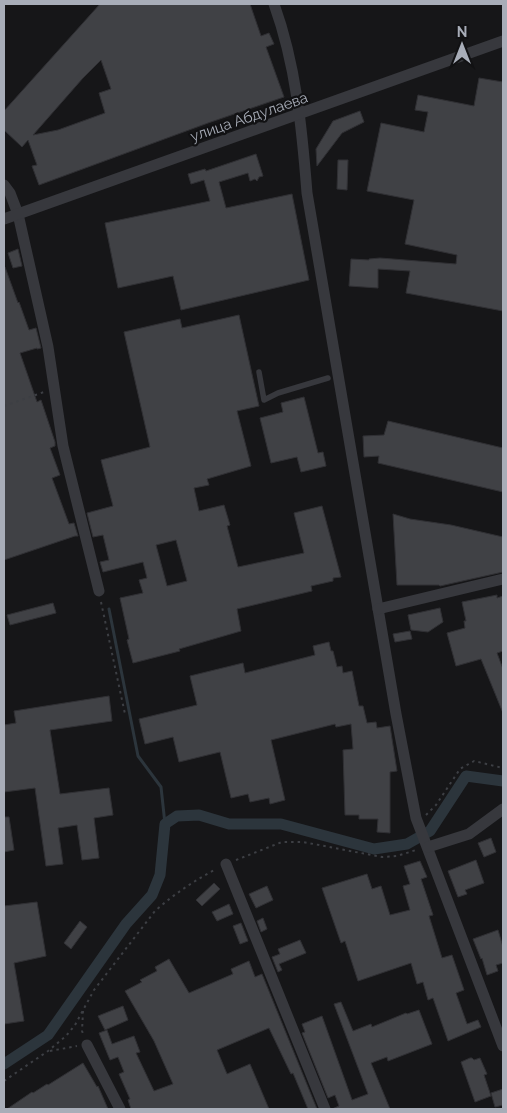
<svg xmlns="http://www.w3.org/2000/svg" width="507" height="1113" viewBox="0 0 507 1113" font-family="Raleway,sans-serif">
<rect width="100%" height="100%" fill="#161618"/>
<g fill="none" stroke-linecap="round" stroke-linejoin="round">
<polyline stroke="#2c353c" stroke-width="3" points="109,609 138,756 161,787 165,824"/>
<polyline stroke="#2c353c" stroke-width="11" points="4,1064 48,1035 126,924 152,895 160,875 165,824 177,816 199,815 229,824 281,824 374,849 407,844 430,831 466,776 503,781"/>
</g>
<g fill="#404145" stroke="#303034" fill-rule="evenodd">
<path d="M 100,4 L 250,4 L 261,36 L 269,33 L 274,44 L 266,47 L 284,97 L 208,123 L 39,185 L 32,166 L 37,165 L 28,140 L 22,147 L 4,130 L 4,111 ZM 101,60 L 111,89 L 99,93 L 105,113 L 58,130 L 33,135 L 83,78 Z"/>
<polygon points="479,78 503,82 503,311 406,293 410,271 378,269 378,288 349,286 351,259 369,260 369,259 380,258 456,264 457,255 405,244 414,200 367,191 381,123 424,132 428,112 415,110 418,95 474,106"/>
<polygon points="360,111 364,122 342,133 317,166 316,149 333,121"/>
<polygon points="256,154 263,176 259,177 257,181 255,179 250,181 248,173 219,182 226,208 292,194 309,280 181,310 173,276 118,288 105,223 210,201 204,180 191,184 188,174 205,169 206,171"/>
<polygon points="338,160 348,160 347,190 337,189"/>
<polygon points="18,249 22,266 13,268 8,253"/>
<polygon points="4,267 5,267 18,303 19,302 29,330 36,328 41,348 37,349 37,348 20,353 37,402 41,400 55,442 55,446 50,448 60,475 52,478 69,524 74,523 78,536 75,536 4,560"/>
<path d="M 239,315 L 259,406 L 237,411 L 251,466 L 207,479 L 209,485 L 194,488 L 199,511 L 224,505 L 230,525 L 227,526 L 238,567 L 304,553 L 294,513 L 322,506 L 341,577 L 333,578 L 333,581 L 311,586 L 312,591 L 237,609 L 241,631 L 179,649 L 180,651 L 133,663 L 127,640 L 129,639 L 120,598 L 143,593 L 139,580 L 147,578 L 143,562 L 103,572 L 100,562 L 109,560 L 103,535 L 93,537 L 87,513 L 113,506 L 101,460 L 150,447 L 124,332 L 180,319 L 182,328 ZM 176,540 L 187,581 L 167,586 L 156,545 Z"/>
<polygon points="304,397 318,453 323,452 326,466 301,472 297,457 271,463 260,418 283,412 281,403"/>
<polygon points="388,421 503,448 503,492 378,463 379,456 364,457 363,436 384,435"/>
<polygon points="393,514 410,519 451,525 503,537 503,572 440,586 439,585 397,585"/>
<polygon points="497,595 497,598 503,596 503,651 497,653 503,669 503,713 481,659 456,666 447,633 465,628 464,621 466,621 462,602"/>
<polygon points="53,603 56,613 10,625 7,615"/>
<polygon points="440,608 443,622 428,632 411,630 408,615"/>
<polygon points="410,631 412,639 395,642 393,634"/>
<polygon points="329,642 331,651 333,651 337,667 342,666 343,673 352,671 359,706 363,706 367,723 376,722 377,728 390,726 397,771 390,772 390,833 377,832 378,819 359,819 359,815 345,815 343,750 353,749 351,724 336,727 335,724 271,740 285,800 270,804 269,798 250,802 248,794 231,798 220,752 179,762 173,737 145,744 139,719 197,705 190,676 243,663 245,673 315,655 313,646"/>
<polygon points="109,696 112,721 50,730 60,794 109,788 113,815 94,818 99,858 82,860 77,825 58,828 63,864 46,866 35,788 4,792 4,725 16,723 14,711"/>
<polygon points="4,817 9,817 14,850 4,852"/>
<polygon points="491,838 496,852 484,857 478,843"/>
<polygon points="476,860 484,883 465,890 467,894 458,897 448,871"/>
<polygon points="420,861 427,877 421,879 433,915 429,916 442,958 452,955 464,990 456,993 467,1024 478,1020 481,1027 448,1041 433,998 428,1000 423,982 417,984 411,963 358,981 345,941 341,943 322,888 367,874 372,889 381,886 390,915 410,910 403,886 410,884 404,866"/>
<polygon points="214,883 220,889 202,906 196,900"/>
<polygon points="267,886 273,900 256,908 249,894"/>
<polygon points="37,902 46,956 14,963 24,1021 4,1024 4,906"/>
<polygon points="229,904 233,914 217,921 212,912"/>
<polygon points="263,918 267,929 261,932 257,921"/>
<polygon points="80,921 87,927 71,949 64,943"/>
<polygon points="241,923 248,941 240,944 233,926"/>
<polygon points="498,930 503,947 503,963 496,965 498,971 487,975 482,958 481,959 473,939"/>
<polygon points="300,940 306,953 279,964 282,970 278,972 272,957 280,954 278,949"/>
<polygon points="169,959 189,993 233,974 231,969 249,961 255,977 262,974 317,1109 308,1109 293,1073 291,1074 269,1028 217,1050 227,1074 250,1064 269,1109 131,1109 128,1100 130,1099 119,1074 124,1072 118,1057 110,1060 99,1033 107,1030 112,1044 134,1036 140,1052 136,1053 154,1091 173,1084 154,1041 125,991 142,982 140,980 157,971 155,967"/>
<polygon points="341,1002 353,1031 371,1024 372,1027 406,1013 407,1014 419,1010 432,1044 388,1061 387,1057 371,1063 390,1109 332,1109 339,1106 335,1095 328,1098 302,1033 305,1032 302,1024 322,1016 352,1100 368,1094 334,1004"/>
<polygon points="123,1006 128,1020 105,1030 98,1016"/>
<polygon points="470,1058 472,1058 474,1060 480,1058 487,1074 484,1075 491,1096 475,1102 461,1062"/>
<polygon points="83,1063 97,1087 98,1086 108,1109 7,1109 32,1092 33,1093 47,1084 48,1085"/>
<polygon points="503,1089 503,1105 495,1107 491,1093"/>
</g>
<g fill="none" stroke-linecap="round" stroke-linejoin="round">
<g stroke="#3d3f44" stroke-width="2" stroke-dasharray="2.5 4" stroke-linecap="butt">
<polyline points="4,406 44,392"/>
<polyline points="101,602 125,714"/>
<polyline points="426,815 436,805 460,769 474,761 503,768"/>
<polyline points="236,860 282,842 303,842 382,857 397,856 416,850"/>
<polyline points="83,1011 82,1031 84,1036"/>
<polyline points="50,1051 77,1046"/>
<path d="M 4,1081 L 48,1051 L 66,1036 L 75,1025 L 94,990 L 155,911 C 174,894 194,881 216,869"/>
</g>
<polyline stroke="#37383d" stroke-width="5.5" points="259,372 264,400 278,393 328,378"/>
<g stroke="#37383d" stroke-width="11">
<path d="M 274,4 C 296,65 302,129 307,193 L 396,714 L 416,818 L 503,1046"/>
<polyline points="4,185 10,193 18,214 48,347 63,446 99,591"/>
<polyline points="4,219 503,41"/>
<polyline points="378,609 503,579"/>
<polyline points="428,847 469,834 503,809"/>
<polyline points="226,864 325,1109"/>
<polyline points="87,1045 120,1109"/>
</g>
</g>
<g text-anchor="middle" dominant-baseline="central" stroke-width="4.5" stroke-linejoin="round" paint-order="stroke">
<g font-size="15" fill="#a8adb8" stroke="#111113">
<text transform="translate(249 117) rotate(-19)">улица Абдулаева</text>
</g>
</g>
<rect width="507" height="1113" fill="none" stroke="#a8adb8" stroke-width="10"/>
<g transform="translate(462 45)" stroke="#111113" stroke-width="4" paint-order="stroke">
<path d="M0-4L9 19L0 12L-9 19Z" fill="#a8adb8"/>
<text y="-8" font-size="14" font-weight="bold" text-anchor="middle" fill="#a8adb8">N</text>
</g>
</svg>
